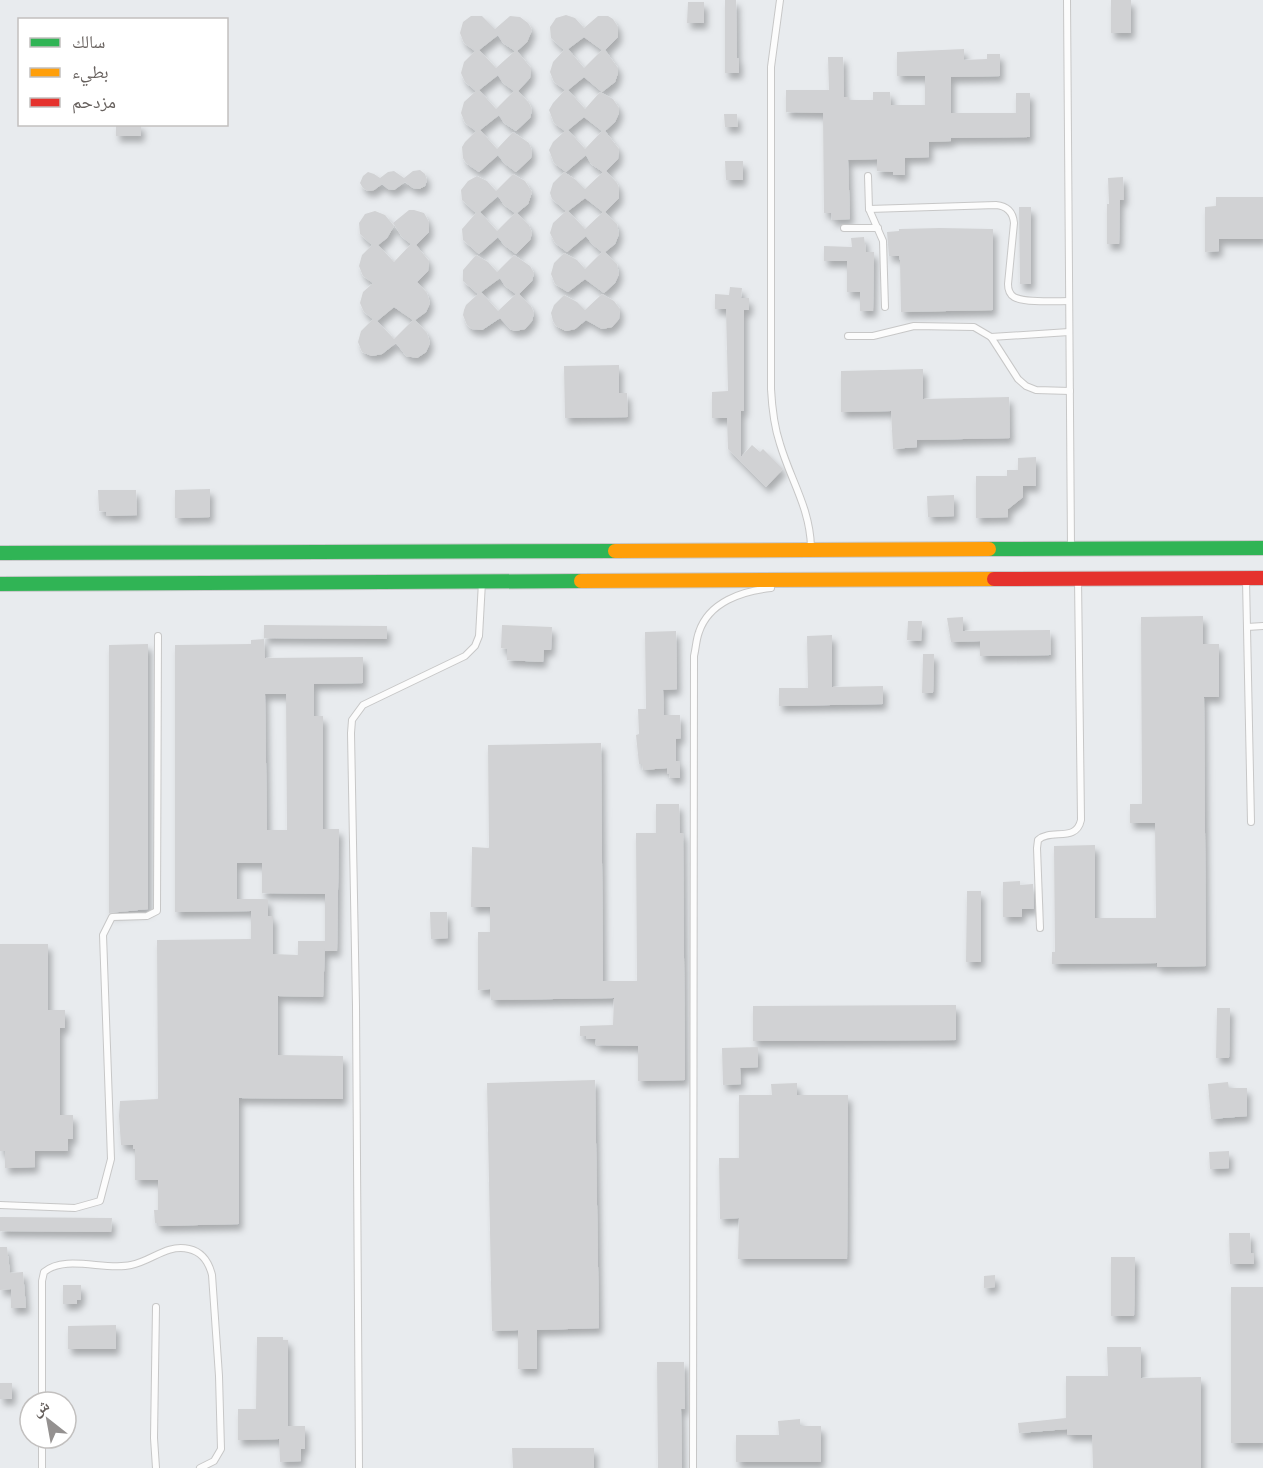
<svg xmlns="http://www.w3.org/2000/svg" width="1263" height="1468" viewBox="0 0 1263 1468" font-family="Roboto,'Noto Naskh Arabic',sans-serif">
<defs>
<filter id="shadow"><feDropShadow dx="3.5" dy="6" stdDeviation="3" flood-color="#0004"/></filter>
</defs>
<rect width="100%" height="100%" fill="#e8ebee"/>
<g fill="#d1d2d4" fill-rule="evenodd" filter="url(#shadow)">
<polygon points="725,0 736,0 737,58 739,58 739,73 725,73"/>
<rect x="1111" y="0" width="20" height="33"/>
<polygon points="688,2 704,2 704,23 687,23"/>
<path d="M 566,15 L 575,18 L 584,28 L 598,16 L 608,16 L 613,19 L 618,27 L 618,37 L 605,50 L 618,68 L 618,73 L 615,82 L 602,92 L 584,77 L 568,90 L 585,109 L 600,92 L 613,99 L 619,108 L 619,113 L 615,122 L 605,131 L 619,149 L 618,159 L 606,171 L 617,183 L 619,188 L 619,198 L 605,212 L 617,224 L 619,234 L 615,244 L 605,252 L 617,264 L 619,274 L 615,283 L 604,293 L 585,279 L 568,292 L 555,284 L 551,274 L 554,263 L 564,253 L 577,260 L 585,269 L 602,252 L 592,244 L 586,236 L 567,252 L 555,243 L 550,233 L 553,223 L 566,211 L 552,199 L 550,193 L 553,183 L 564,172 L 576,180 L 585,189 L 603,172 L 591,164 L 586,155 L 566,172 L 554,163 L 549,150 L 553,142 L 565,131 L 554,123 L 549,110 L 553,103 L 565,90 L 554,82 L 550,72 L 553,62 L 564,50 L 551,38 L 550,27 L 556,18 ZM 584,37 L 602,50 L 584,68 L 568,49 ZM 584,117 L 602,131 L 585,149 L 568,130 ZM 585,198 L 603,212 L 585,229 L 568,211 Z"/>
<path d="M 471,16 L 482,16 L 495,29 L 510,16 L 520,17 L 528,23 L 532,30 L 527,42 L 517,51 L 531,68 L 530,78 L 518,91 L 529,103 L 532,110 L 530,118 L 516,131 L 504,123 L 499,115 L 480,130 L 497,149 L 513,132 L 529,143 L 532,151 L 531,158 L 516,172 L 504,163 L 498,155 L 479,172 L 466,163 L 463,158 L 462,147 L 465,142 L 476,131 L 465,123 L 461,113 L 464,102 L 476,91 L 465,82 L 461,73 L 464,62 L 475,51 L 464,43 L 460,33 L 463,22 ZM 498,35 L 503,43 L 515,51 L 496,68 L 479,50 ZM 498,75 L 503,83 L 514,91 L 496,109 L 479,90 Z"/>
<polygon points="964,49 964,60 987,59 987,54 1000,54 1000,76 951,77 951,113 1016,113 1016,93 1030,93 1030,137 951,138 951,141 929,142 929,157 905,158 905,175 893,175 893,172 877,171 877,159 848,160 850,219 832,220 831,213 824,213 823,113 786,112 786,90 829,90 828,57 843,57 844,97 849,97 849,100 873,100 873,92 890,92 891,105 925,105 925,76 897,76 897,52"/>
<polygon points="724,114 737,114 738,127 725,127"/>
<rect x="116" y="124" width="25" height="12"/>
<polygon points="725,161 743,161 743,180 726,180"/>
<polygon points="420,170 425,174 427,180 425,186 419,189 413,188 405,182 394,190 388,189 382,184 374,190 368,191 363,188 360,183 363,176 368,172 374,174 380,178 388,172 394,171 404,178 413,171"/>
<path d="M 513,174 L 525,181 L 532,192 L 528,204 L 517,213 L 529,225 L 532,233 L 530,240 L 516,254 L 504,245 L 498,237 L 479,254 L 463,240 L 462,229 L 476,213 L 462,200 L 461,190 L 468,181 L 477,176 L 487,181 L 496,191 ZM 498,196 L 504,205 L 515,213 L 497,231 L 480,212 Z"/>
<polygon points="1123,177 1124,200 1120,200 1119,244 1107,244 1107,204 1109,204 1108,178"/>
<polygon points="1216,197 1263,197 1263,239 1219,239 1219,251 1205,252 1205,207 1216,206"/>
<polygon points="1019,207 1031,207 1031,284 1020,284"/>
<path d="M 409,210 L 414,210 L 424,213 L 429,222 L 429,232 L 416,245 L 429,261 L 428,271 L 417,282 L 427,293 L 430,303 L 426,312 L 415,320 L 427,333 L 430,343 L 426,352 L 417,358 L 406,356 L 396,343 L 382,354 L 372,356 L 362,352 L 358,342 L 361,331 L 373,319 L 364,312 L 360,303 L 363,292 L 373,283 L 363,276 L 359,266 L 362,255 L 372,245 L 360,234 L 359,223 L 365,214 L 375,211 L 385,215 L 394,226 L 387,238 L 378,245 L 394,262 L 411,244 L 402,237 L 393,223 ZM 394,307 L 413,320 L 394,339 L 377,321 Z"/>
<polygon points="940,228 993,229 993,310 901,312 900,260 899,256 889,256 887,232 899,231 899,229"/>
<polygon points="864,237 866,252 874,252 873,311 860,311 860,292 847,292 847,261 824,261 824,246 852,247 851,238"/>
<path d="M 476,255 L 488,262 L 497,272 L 514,255 L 530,266 L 534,273 L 532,281 L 519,294 L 531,306 L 534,313 L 532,321 L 525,329 L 515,331 L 510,329 L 500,318 L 482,330 L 472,329 L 467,325 L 463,315 L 464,310 L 466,305 L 478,294 L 463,281 L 463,270 ZM 500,278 L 505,286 L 516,294 L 498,311 L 481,292 Z"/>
<polygon points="730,287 742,288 741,298 749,298 749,310 744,310 744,411 741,411 741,457 752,445 760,452 763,449 783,469 766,487 728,449 727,418 712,418 712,392 728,391 726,309 715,309 715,294 729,295"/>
<polygon points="602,294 614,301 620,309 619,319 612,327 602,329 586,320 575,329 566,331 556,326 553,321 551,313 554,305 564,295 577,302 585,310"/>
<polygon points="619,365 619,393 627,393 628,417 565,418 564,366"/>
<polygon points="923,369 923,399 1009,397 1010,438 917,440 917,447 893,449 891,411 841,412 841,371"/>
<polygon points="1036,457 1036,486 1023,486 1023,497 1008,509 1008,517 976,518 976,476 1007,476 1007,470 1018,470 1018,458"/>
<polygon points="210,489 210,517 175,518 175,490"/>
<polygon points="98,490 136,490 137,515 106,516 106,512 99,511"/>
<polygon points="954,495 954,516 928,517 927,496"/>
<polygon points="1203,616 1203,644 1219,644 1219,697 1204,697 1206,966 1157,967 1157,963 1052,964 1052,952 1055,952 1054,846 1095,845 1095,918 1156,918 1155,823 1130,823 1130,804 1142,804 1141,617"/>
<polygon points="963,617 963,631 1050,630 1051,655 980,656 980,641 951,642 947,618"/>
<polygon points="908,621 922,621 921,641 907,640"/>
<polygon points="264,625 387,626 387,639 264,638"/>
<polygon points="502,625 552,627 551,650 544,650 543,662 507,660 507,649 501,648"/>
<polygon points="676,631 677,689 663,690 664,715 680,715 681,738 676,739 676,761 680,761 680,778 670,778 669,774 667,774 667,768 643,770 642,764 639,764 636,735 639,734 638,709 646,709 645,632"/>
<polygon points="832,635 832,687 883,686 883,704 779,706 779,688 808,688 807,636"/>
<path d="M 264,639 L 265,658 L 363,657 L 363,683 L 314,684 L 314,716 L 323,716 L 323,829 L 339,829 L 337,951 L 325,951 L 325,947 L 323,997 L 278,996 L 278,1055 L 343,1056 L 343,1099 L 239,1098 L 239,1224 L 158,1226 L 158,1223 L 155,1223 L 154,1210 L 158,1210 L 158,1180 L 135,1180 L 135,1149 L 133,1149 L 133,1145 L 121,1145 L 119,1116 L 120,1101 L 158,1099 L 157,940 L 251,939 L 251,911 L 175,912 L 175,645 L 251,644 L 251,640 ZM 265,694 L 286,694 L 287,830 L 267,830 ZM 237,863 L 262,863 L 262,893 L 325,894 L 325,941 L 298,941 L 298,955 L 273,954 L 273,916 L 268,916 L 268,899 L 237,899 Z"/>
<polygon points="148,644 148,909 109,913 109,645"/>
<polygon points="923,654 934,654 933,693 922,693"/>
<polygon points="601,743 603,981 637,981 636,833 656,833 656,804 679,804 680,833 683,833 685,1080 638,1081 638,1046 595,1045 596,1039 587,1039 586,1036 580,1036 580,1026 613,1025 614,998 491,1000 490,989 478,990 478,932 490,932 490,907 471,907 472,847 489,848 488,745"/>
<polygon points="1020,881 1020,885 1033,884 1034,909 1022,909 1022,917 1003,917 1003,882"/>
<polygon points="967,891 981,891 981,962 966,962"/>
<polygon points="430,912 447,912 448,938 431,939"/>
<polygon points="0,944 48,944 48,1010 65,1010 65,1028 60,1028 60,1115 73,1115 73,1139 68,1139 68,1151 35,1151 35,1167 5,1168 5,1151 0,1151"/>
<polygon points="956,1005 956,1040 753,1041 753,1006"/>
<polygon points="1217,1008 1230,1008 1229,1058 1216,1058"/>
<polygon points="758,1047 758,1067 740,1068 741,1084 723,1085 722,1048"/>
<polygon points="595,1080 599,1328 537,1330 537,1369 518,1369 518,1330 492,1331 487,1083"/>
<polygon points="1228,1082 1229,1088 1247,1088 1247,1116 1211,1119 1208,1084"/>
<polygon points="797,1083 797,1095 848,1095 847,1259 738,1259 739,1218 720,1219 719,1158 739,1158 739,1095 772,1095 771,1084"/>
<polygon points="1229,1151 1229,1168 1210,1169 1209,1152"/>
<polygon points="0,1217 112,1218 111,1232 0,1231"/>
<polygon points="1229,1233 1250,1233 1251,1253 1254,1253 1254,1264 1230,1264"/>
<polygon points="0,1247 7,1247 10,1273 23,1272 26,1308 11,1308 11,1289 0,1290"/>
<polygon points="1111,1257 1135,1257 1134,1316 1111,1316"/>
<polygon points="995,1275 995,1287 984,1288 984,1276"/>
<polygon points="63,1285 81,1285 81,1300 77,1300 77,1304 63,1304"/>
<rect x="1231" y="1287" width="32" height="156"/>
<polygon points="116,1325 116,1349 68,1349 68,1326"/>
<polygon points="257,1337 283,1337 283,1340 288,1340 288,1426 305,1426 305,1449 301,1449 301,1461 280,1462 279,1439 238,1440 238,1409 256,1409"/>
<polygon points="1107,1347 1141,1347 1141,1378 1201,1377 1201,1468 1093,1468 1092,1435 1067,1435 1067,1429 1019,1433 1018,1423 1066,1418 1066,1376 1108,1376"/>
<polygon points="657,1362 684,1362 685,1409 681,1409 682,1468 658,1468"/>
<rect x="0" y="1383" width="12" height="16"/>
<polygon points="800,1419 800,1426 821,1426 821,1462 736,1462 736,1435 779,1435 778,1421"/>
<polygon points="512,1448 594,1448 594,1468 513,1468"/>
</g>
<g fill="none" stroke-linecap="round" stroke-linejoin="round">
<g stroke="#c7c7c7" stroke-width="8">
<g id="lane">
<path d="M 780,0 L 771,67 L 771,389 C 772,408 774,426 780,444 C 791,481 810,508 811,547"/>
<polyline points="1067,0 1071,548"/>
<polyline points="868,176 869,209 883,241 885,307"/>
<path d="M 869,209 L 996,205 C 1007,206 1013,212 1014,223 L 1008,284 C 1008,289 1009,294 1014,297 C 1024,303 1056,301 1069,301"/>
<polyline points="844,228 878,228"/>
<polyline points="848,336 873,336 914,326 974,327 991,337 1018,379 1026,386 1036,390 1070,391"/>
<polyline points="991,337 1069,332"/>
<polyline points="1246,580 1251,822"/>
<polyline points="1247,627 1263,626"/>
<path d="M 1040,928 L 1037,848 L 1038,840 C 1051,828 1076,843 1081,820 L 1078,579"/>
<polyline points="0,1205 75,1208 100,1201 111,1159 103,935 112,917 147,916 157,911 158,636"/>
<polyline points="156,1307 154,1438 156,1468"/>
<path d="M 42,1402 L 42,1281 L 44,1272 C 65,1254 105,1271 131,1265 C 152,1261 166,1244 189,1249 C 203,1252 209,1263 212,1275 L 219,1376 L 221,1449 L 214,1461 L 200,1468"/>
<polyline points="42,1468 42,1438"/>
<polyline points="359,1468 356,1006 351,733 352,720 363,705 465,656 475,646 479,636 482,582"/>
<path d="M 693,1468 L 694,656 C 696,648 696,640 699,632 C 709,602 742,591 771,588"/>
</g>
</g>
<g stroke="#c8c9ca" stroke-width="16">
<g id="fast">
<polyline points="989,549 1263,548"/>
<polyline points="0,553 615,551"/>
<polyline points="0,584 581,581"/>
</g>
</g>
<g stroke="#c8c9ca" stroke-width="16">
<g id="slow">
<polyline points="615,551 989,549"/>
<polyline points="581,581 994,579"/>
</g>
</g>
<g stroke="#c8c9ca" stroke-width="16">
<polyline id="jam" points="994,579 1263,578"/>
</g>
<use href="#lane" stroke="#fcfcfc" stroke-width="6"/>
<use href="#fast" stroke="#30b455" stroke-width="14"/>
<use href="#slow" stroke="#ff9f0a" stroke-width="14"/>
<use href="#jam" stroke="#e5322d" stroke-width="14"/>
</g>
<rect x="18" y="18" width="210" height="108" fill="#ffffff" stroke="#c2c0bf" stroke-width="1.5"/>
<rect x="30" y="38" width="30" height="9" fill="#30b455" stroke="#c2c0bf" stroke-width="1.5"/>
<text x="72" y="48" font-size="18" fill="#67615e">سالك</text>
<rect x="30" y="68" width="30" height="9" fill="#ff9f0a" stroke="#c2c0bf" stroke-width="1.5"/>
<text x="72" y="78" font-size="18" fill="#67615e">بطيء</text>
<rect x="30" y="98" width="30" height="9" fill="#e5322d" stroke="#c2c0bf" stroke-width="1.5"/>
<text x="72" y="108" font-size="18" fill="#67615e">مزدحم</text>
<g transform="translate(48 1420) rotate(329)"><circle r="28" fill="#ffffff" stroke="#c2c0bf" stroke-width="1.5"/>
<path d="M0-4.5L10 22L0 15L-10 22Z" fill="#949190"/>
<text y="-9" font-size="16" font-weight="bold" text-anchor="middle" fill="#67615e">ش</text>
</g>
</svg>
